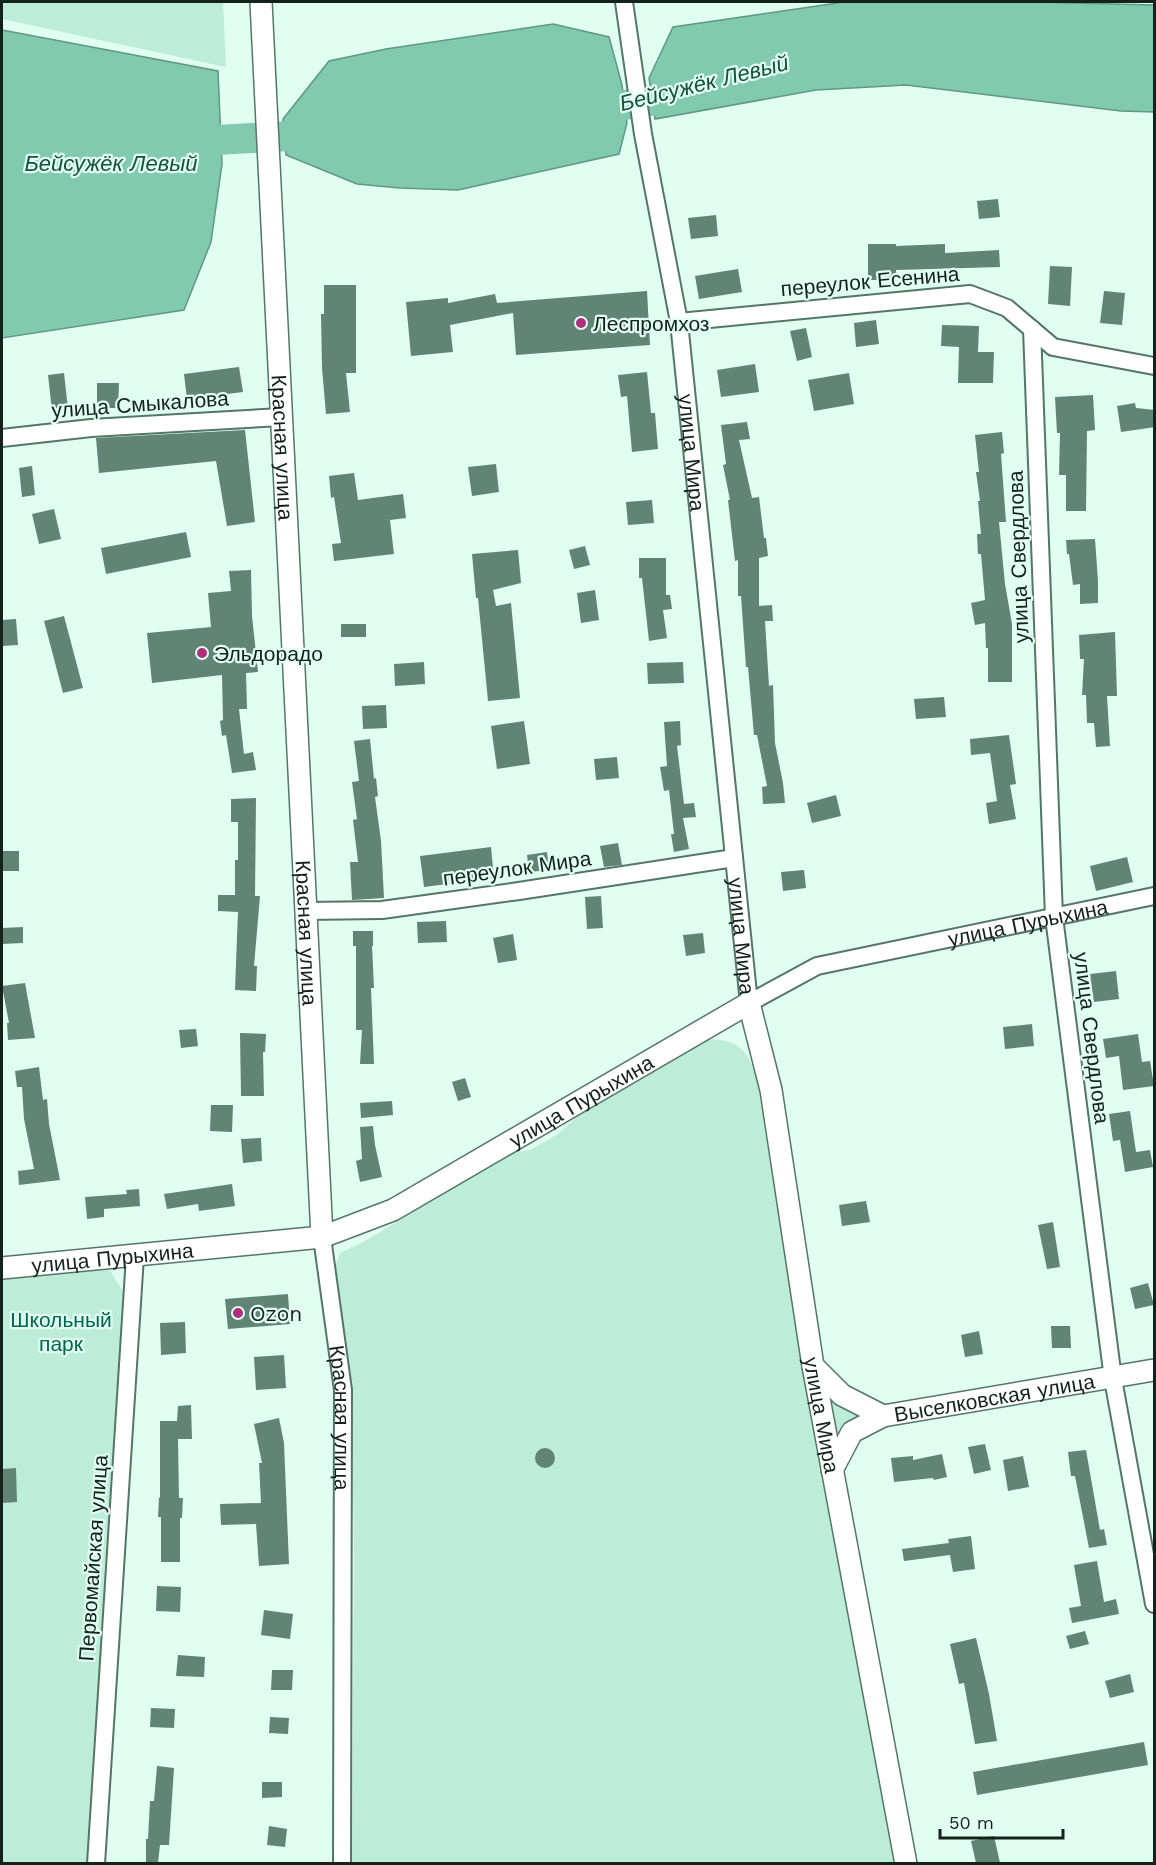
<svg xmlns="http://www.w3.org/2000/svg" width="1156" height="1865" viewBox="0 0 1156 1865" font-family="'Work Sans',sans-serif">
<rect width="100%" height="100%" fill="#e0fef1"/>
<g fill="#bdecd9">
<polygon points="2,2 223,2 226,67 2,19"/>
<path d="M 710,1039 C 740,1041 746,1049 756,1076 L 896,1863 L 352,1863 L 354,1544 L 351,1390 L 333,1277 L 336,1264 L 340,1253 L 365,1241 L 511,1153 L 530,1150 L 558,1134 L 581,1113 L 696,1044 Z"/>
<polygon points="108,1267 124,1293 115,1414 89,1863 2,1864 2,1276"/>
<polygon points="830,1399 858,1416 838,1436"/>
</g>
<g fill="#81caaf" stroke="#609883" stroke-width="1.5">
<polygon points="844,2 1033,2 1154,5 1154,112 1121,111 906,85 816,90 655,119 649,78 673,27"/>
<polygon points="553,24 609,37 622,85 627,123 619,154 458,190 400,188 357,184 286,155 283,119 329,61 386,49"/>
<polygon points="2,30 218,71 222,164 211,242 184,310 2,338"/>
</g>
<g fill="none" stroke-linecap="round" stroke-linejoin="round">
<g stroke="#81caaf" stroke-width="30">
<polyline points="585,111 657,100 691,90"/>
<polyline points="181,142 325,134"/>
</g>
</g>
<g fill="#618476">
<polygon points="998,199 1000,217 979,219 977,201"/>
<polygon points="716,215 718,236 691,239 688,218"/>
<polygon points="868,244 896,244 896,246 945,244 945,253 999,250 1000,267 896,270 896,280 868,280"/>
<polygon points="1050,266 1072,267 1070,306 1048,304"/>
<polygon points="738,269 742,292 699,299 695,276"/>
<polygon points="324,285 356,285 356,373 346,373 350,412 326,414 322,368 321,314 324,314"/>
<polygon points="647,291 650,345 516,355 513,313 450,325 453,352 411,356 406,302 448,298 448,303 495,294 497,303"/>
<polygon points="1104,291 1125,293 1122,325 1100,323"/>
<polygon points="876,320 879,344 856,347 854,323"/>
<polygon points="942,325 979,326 978,352 994,352 993,383 958,383 959,347 941,346"/>
<polygon points="806,328 812,357 797,361 790,331"/>
<polygon points="755,364 759,392 721,397 717,370"/>
<polygon points="239,367 243,392 187,399 184,374"/>
<polygon points="647,372 651,413 655,413 658,449 632,452 627,396 621,397 618,375"/>
<polygon points="64,373 68,409 52,411 48,375"/>
<polygon points="849,373 854,404 814,411 808,380"/>
<polygon points="97,383 119,383 118,408 97,408"/>
<polygon points="1093,395 1095,430 1087,431 1086,511 1066,511 1066,475 1059,475 1060,433 1057,433 1055,397"/>
<polygon points="1135,403 1136,408 1155,410 1155,427 1121,432 1117,406"/>
<polygon points="747,422 750,439 739,440 752,498 759,497 764,538 766,538 768,556 759,558 759,606 772,605 773,621 765,621 769,686 773,685 775,743 783,783 785,803 763,804 762,787 767,786 757,735 754,735 748,667 746,667 741,596 738,596 738,560 735,561 728,500 730,500 723,465 726,464 721,425"/>
<polygon points="245,430 255,522 227,526 216,461 99,473 96,438"/>
<polygon points="1002,432 1004,453 1001,454 1006,522 999,522 1005,584 1012,624 1012,682 988,682 988,648 986,648 985,623 975,625 971,603 985,600 981,554 978,554 977,534 981,534 978,501 980,501 976,472 979,472 975,435"/>
<polygon points="496,464 499,492 472,496 468,467"/>
<polygon points="32,466 35,495 22,497 19,468"/>
<polygon points="354,473 358,500 403,494 406,518 390,520 394,554 334,561 332,544 341,543 334,497 331,498 329,476"/>
<polygon points="652,500 654,523 628,525 626,502"/>
<polygon points="54,509 61,539 39,544 32,514"/>
<polygon points="186,532 191,557 106,574 101,548"/>
<polygon points="1095,539 1098,581 1098,603 1080,604 1080,584 1073,585 1069,554 1067,554 1066,540"/>
<polygon points="585,546 590,565 574,569 569,550"/>
<polygon points="518,550 521,583 493,590 496,606 511,603 520,698 488,701 478,598 476,598 472,554"/>
<polygon points="639,558 666,558 666,595 670,595 672,609 663,610 667,638 649,641 642,578 639,578"/>
<polygon points="251,570 252,616 258,672 246,673 247,709 239,709 244,754 253,752 256,770 232,773 226,735 222,736 220,721 223,720 222,675 152,683 147,633 211,627 208,593 231,591 229,571"/>
<polygon points="595,590 599,620 581,623 577,593"/>
<polygon points="64,616 83,688 63,693 44,621"/>
<polygon points="16,619 18,645 2,646 2,620"/>
<rect x="341" y="624" width="25" height="13"/>
<polygon points="1115,632 1117,696 1107,696 1110,746 1096,747 1094,723 1087,723 1086,695 1082,695 1084,659 1080,659 1079,635"/>
<polygon points="424,662 425,684 395,686 394,664"/>
<polygon points="683,662 684,683 648,684 647,663"/>
<polygon points="944,697 946,717 916,719 914,699"/>
<polygon points="386,705 387,728 363,729 362,706"/>
<polygon points="524,721 530,764 497,769 491,726"/>
<polygon points="680,721 681,745 677,746 684,804 694,803 696,817 683,818 689,849 674,852 671,834 674,834 669,790 664,791 660,767 667,766 664,722"/>
<polygon points="1009,735 1016,784 1010,785 1016,819 989,824 986,803 997,801 990,753 971,755 970,739"/>
<polygon points="370,739 374,779 376,778 378,796 375,797 381,841 384,898 352,900 350,862 358,862 353,820 357,819 352,782 359,781 354,741"/>
<polygon points="617,757 619,778 596,780 594,759"/>
<polygon points="836,795 841,816 812,823 807,803"/>
<polygon points="256,798 255,896 260,896 254,966 257,966 256,991 235,990 238,912 218,911 218,895 235,895 235,860 238,860 238,822 231,822 231,799"/>
<polygon points="618,843 622,865 604,867 600,846"/>
<polygon points="491,847 494,878 424,887 420,856"/>
<rect x="2" y="851" width="17" height="20"/>
<polygon points="547,852 549,870 529,872 527,855"/>
<polygon points="1127,857 1133,882 1096,891 1090,866"/>
<polygon points="804,870 806,888 783,891 781,872"/>
<polygon points="601,896 603,928 587,929 585,897"/>
<polygon points="446,921 447,942 418,943 417,922"/>
<polygon points="23,927 23,943 2,944 2,928"/>
<polygon points="353,931 373,931 373,946 372,946 374,988 371,988 374,1064 360,1064 362,1030 356,1030 356,946 353,946"/>
<polygon points="703,933 705,953 686,956 683,935"/>
<polygon points="513,934 517,960 498,963 493,938"/>
<polygon points="1116,971 1119,999 1094,1002 1090,974"/>
<polygon points="25,983 35,1038 8,1040 7,1023 9,1023 2,986"/>
<polygon points="1032,1024 1034,1046 1005,1049 1003,1027"/>
<polygon points="196,1029 198,1046 181,1048 179,1030"/>
<polygon points="240,1033 266,1034 265,1052 263,1052 264,1096 241,1096"/>
<polygon points="1138,1034 1142,1062 1150,1061 1154,1086 1123,1090 1119,1056 1106,1058 1103,1039"/>
<polygon points="39,1067 43,1100 47,1099 49,1124 60,1180 19,1185 18,1171 34,1169 24,1119 22,1087 17,1087 15,1071"/>
<polygon points="465,1078 471,1097 458,1101 452,1082"/>
<polygon points="392,1101 393,1115 361,1118 360,1103"/>
<polygon points="211,1105 233,1105 232,1132 210,1131"/>
<polygon points="1130,1111 1136,1152 1150,1150 1153,1167 1125,1172 1120,1140 1113,1141 1109,1114"/>
<polygon points="373,1126 375,1145 382,1177 360,1182 356,1161 362,1159 360,1127"/>
<polygon points="261,1138 262,1161 243,1163 241,1139"/>
<polygon points="232,1184 235,1206 199,1211 198,1204 167,1209 164,1194"/>
<polygon points="139,1189 140,1206 104,1209 104,1217 87,1219 85,1197 127,1194 126,1190"/>
<polygon points="866,1201 870,1222 842,1226 839,1205"/>
<polygon points="1053,1222 1060,1267 1047,1269 1038,1225"/>
<polygon points="1148,1283 1154,1305 1135,1309 1130,1288"/>
<polygon points="288,1294 290,1324 228,1329 225,1299"/>
<polygon points="185,1322 186,1353 161,1355 160,1323"/>
<polygon points="1051,1326 1070,1326 1071,1348 1052,1348"/>
<polygon points="979,1331 983,1354 965,1357 961,1335"/>
<polygon points="284,1355 286,1388 256,1390 254,1357"/>
<polygon points="191,1405 192,1439 178,1439 179,1498 183,1498 182,1518 180,1518 180,1562 161,1562 161,1517 158,1517 159,1497 160,1498 160,1421 177,1421 178,1406"/>
<polygon points="279,1418 284,1443 289,1564 259,1566 256,1524 221,1525 220,1504 261,1503 259,1463 262,1463 254,1424"/>
<polygon points="985,1444 991,1470 974,1474 968,1447"/>
<circle cx="545" cy="1458" r="10"/>
<polygon points="1086,1450 1100,1530 1104,1529 1107,1545 1089,1548 1075,1476 1071,1476 1068,1452"/>
<polygon points="942,1454 947,1477 934,1480 933,1478 894,1482 891,1458 913,1456 913,1460"/>
<polygon points="1023,1456 1029,1487 1008,1491 1003,1460"/>
<polygon points="16,1468 17,1502 2,1503 2,1469"/>
<polygon points="971,1536 975,1569 953,1572 950,1555 904,1561 902,1549 949,1543 948,1539"/>
<polygon points="1097,1561 1104,1602 1116,1599 1119,1614 1072,1623 1069,1608 1081,1606 1074,1565"/>
<polygon points="157,1586 181,1587 180,1612 156,1611"/>
<polygon points="264,1610 293,1614 290,1639 261,1635"/>
<polygon points="1085,1631 1089,1644 1070,1649 1066,1636"/>
<polygon points="976,1638 989,1694 997,1741 975,1744 964,1683 959,1684 950,1644"/>
<polygon points="178,1655 205,1657 204,1677 176,1676"/>
<polygon points="272,1670 293,1670 292,1690 271,1690"/>
<polygon points="1130,1674 1134,1692 1110,1698 1105,1681"/>
<polygon points="151,1708 175,1709 174,1728 150,1727"/>
<polygon points="270,1717 289,1718 288,1734 269,1733"/>
<polygon points="1144,1742 1148,1765 977,1795 973,1772"/>
<polygon points="157,1766 174,1768 169,1845 160,1845 158,1863 146,1863 146,1839 148,1839 150,1801 154,1801"/>
<polygon points="262,1782 282,1782 282,1797 262,1798"/>
<polygon points="269,1826 287,1829 285,1847 267,1845"/>
<polygon points="994,1836 1000,1863 976,1863 971,1841"/>
</g>
<g fill="none" stroke-linecap="round" stroke-linejoin="round">
<g stroke="#547669" stroke-width="20">
<g id="minor">
<path id="s1" d="M 624,2 L 643,134 L 679,322 L 749,1003 L 817,966 L 1154,896"/>
<polyline points="679,322 970,294 1007,308 1053,347 1154,366"/>
<polyline points="1032,329 1054,917 1113,1379 1154,1604"/>
<polyline points="2,438 91,428 281,417"/>
<polyline points="306,911 382,910 519,891 734,858"/>
<path id="s2" d="M 322,1237 L 343,1390 L 342,1864"/>
<polyline points="96,1864 135,1256"/>
</g>
</g>
<g stroke="#547669" stroke-width="24">
<g id="tertiary">
<path id="s3" d="M 261,2 L 322,1237"/>
<path id="s4" d="M 2,1268 L 322,1237 L 393,1210 L 749,1003 L 771,1090 L 813,1366 L 906,1864"/>
<path id="s5" d="M 813,1366 L 842,1395 L 883,1416 L 1154,1370"/>
<polyline points="832,1470 852,1432 883,1416"/>
</g>
</g>
<use href="#minor" stroke="#fff" stroke-width="16"/>
<use href="#tertiary" stroke="#fff" stroke-width="21"/>
</g>
<g fill="#af2f7b" stroke="#e0fef1" stroke-width="2">
<circle cx="581" cy="323" r="6"/>
<circle cx="202" cy="653" r="6"/>
<circle cx="238" cy="1313" r="6"/>
</g>
<g text-anchor="middle" dominant-baseline="central" stroke-width="4.5" stroke-linejoin="round" paint-order="stroke">
<g font-size="21" fill="#14221d" stroke="#e0fef1">
<text transform="translate(870 281) rotate(-5)">переулок Есенина</text>
<text transform="translate(140 404) rotate(-4)">улица Смыкалова</text>
<text stroke="none"><textPath href="#s3" startOffset="446">Красная улица</textPath></text>
<text stroke="none"><textPath href="#s1" startOffset="456">улица Мира</textPath></text>
<text transform="translate(1018 557) rotate(-92)">улица Свердлова</text>
<text transform="translate(517 868) rotate(-8)">переулок Мира</text>
<text stroke="none"><textPath href="#s1" startOffset="1302">улица Пурыхина</textPath></text>
<text stroke="none"><textPath href="#s3" startOffset="932">Красная улица</textPath></text>
<text stroke="none"><textPath href="#s1" startOffset="942">улица Мира</textPath></text>
<text transform="translate(1092 1038) rotate(83)">улица Свердлова</text>
<text stroke="none"><textPath href="#s4" startOffset="615">улица Пурыхина</textPath></text>
<text stroke="none"><textPath href="#s4" startOffset="111">улица Пурыхина</textPath></text>
<text stroke="none"><textPath href="#s5" startOffset="200">Выселковская улица</textPath></text>
<text stroke="none"><textPath href="#s4" startOffset="1228">улица Мира</textPath></text>
<text stroke="none"><textPath href="#s2" startOffset="182">Красная улица</textPath></text>
<text transform="translate(93 1558) rotate(-86)">Первомайская улица</text>
</g>
<g font-size="21" fill="#14221d" stroke="#e0fef1" text-anchor="start">
<text x="593" y="323">Леспромхоз</text>
<text x="214" y="653">Эльдорадо</text>
<text x="250" y="1313">Ozon</text>
</g>
<g font-size="21" fill="#03674e" stroke="#e0fef1">
<text x="61" y="1319">Школьный<tspan x="61" dy="24">парк</tspan></text>
</g>
<g font-size="22" font-style="italic" fill="#15513e" stroke="#e0fef1">
<text transform="translate(704 83) rotate(-14)">Бейсужёк Левый</text>
<text x="111" y="163">Бейсужёк Левый</text>
</g>
</g>
<rect width="1156" height="1865" fill="none" stroke="#14221d" stroke-width="6"/>
<path d="M940 1829v9h123v-9" fill="none" stroke="#14221d" stroke-width="3"/>
<text x="949" y="1829" font-size="18" fill="#14221d" stroke="#e0fef1" stroke-width="4.5" paint-order="stroke">50 m</text>
</svg>
